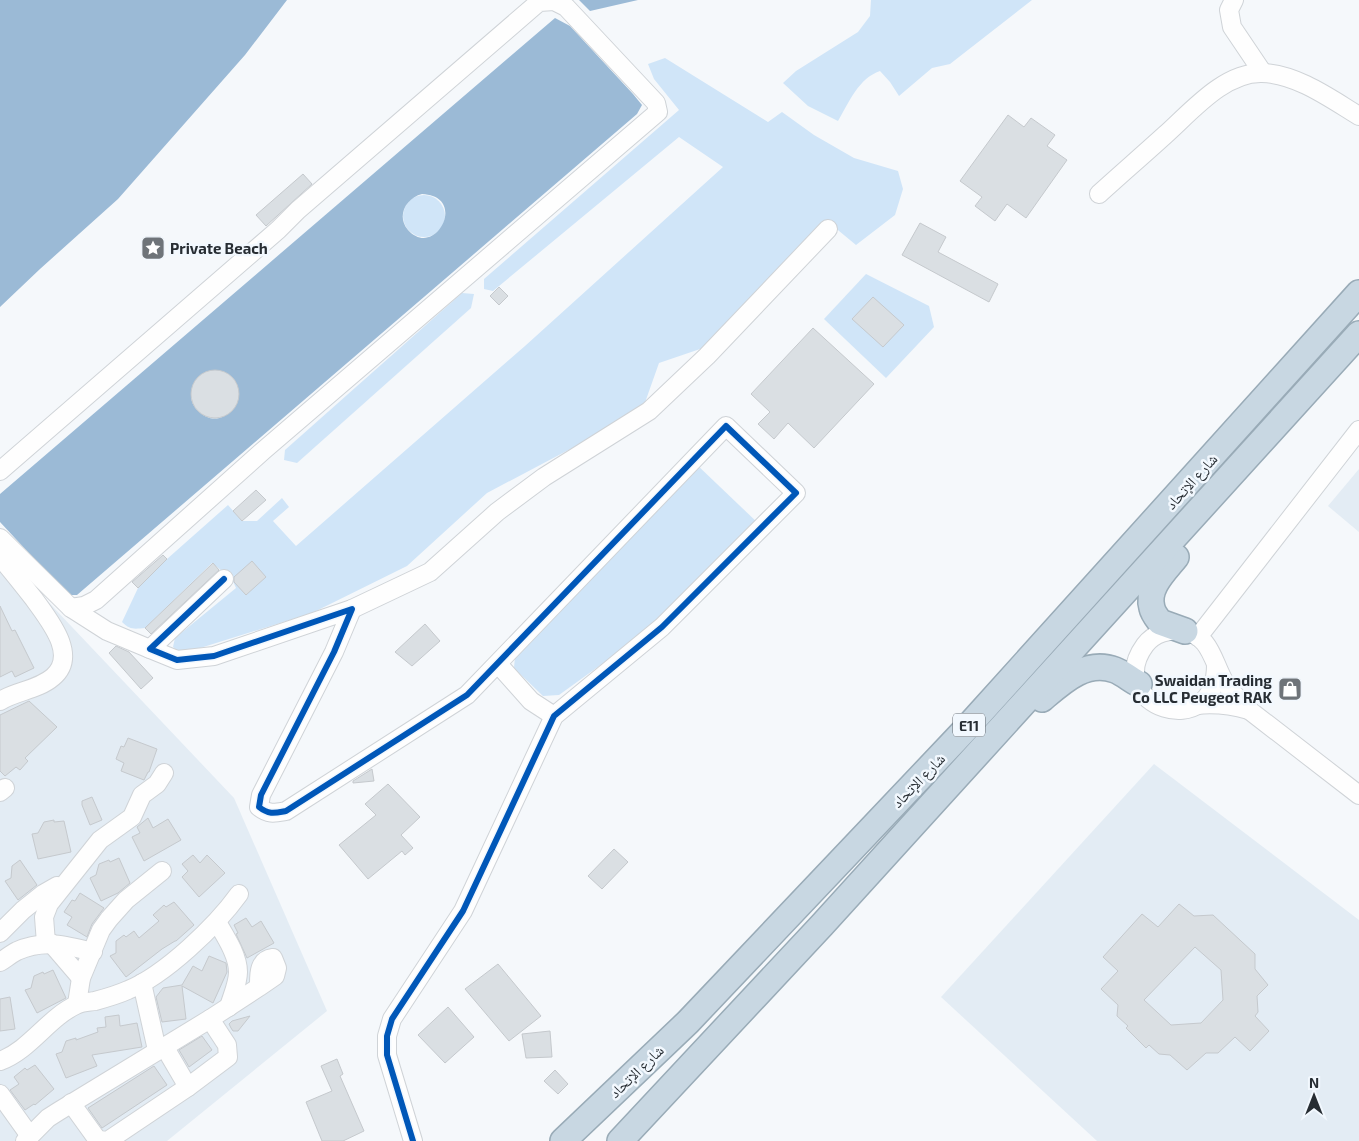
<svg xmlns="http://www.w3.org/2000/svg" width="1359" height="1141" viewBox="0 0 1359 1141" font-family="'Exo 2','Noto Naskh Arabic',sans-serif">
<rect width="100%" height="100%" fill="#f5f8fb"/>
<g fill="#e3ecf4">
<polygon points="1359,469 1359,532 1328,506"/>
<polygon points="0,551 234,798 327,1011 167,1141 0,1141"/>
<polygon points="1154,764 1359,920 1359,1141 1097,1141 941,997"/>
</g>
<g fill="#d0e5f8">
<path d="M 871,0 L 1032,0 L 950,64 L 932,68 L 899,96 L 890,82 L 880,71 C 859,78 849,102 838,121 L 808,106 L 783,83 L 796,71 L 858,32 L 870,16 Z"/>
<path d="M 665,58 L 768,122 L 782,112 L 814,135 L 854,158 L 898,171 L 903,189 L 895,215 L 856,245 L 827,221 L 706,347 L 659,363 L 642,411 L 487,493 L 407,566 L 312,613 L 181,654 L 173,647 L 175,638 L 236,588 L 232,579 L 212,563 L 145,628 C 134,629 130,630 122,622 L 138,588 L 167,559 L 228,505 L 242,521 L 257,521 L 282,498 L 289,507 L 273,521 L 296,546 L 525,346 L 723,167 L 679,137 L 493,291 L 484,289 L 484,279 L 679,110 L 654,79 L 648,64 Z"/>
<circle cx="424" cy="216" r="21"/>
<polygon points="866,274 929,306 934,327 886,378 824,319"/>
<polygon points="462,293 474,294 471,308 297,463 284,460 285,450"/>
<polygon points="695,463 761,526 649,630 559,695 543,696 514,668 516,646"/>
</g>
<g fill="#9bbad6" fill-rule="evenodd">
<polygon points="0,0 287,0 245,55 118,199 40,269 0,307"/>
<polygon points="579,0 638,0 590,11"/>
<path d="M 555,18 L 570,26 L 633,94 L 642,105 L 637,114 L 77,595 L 68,595 L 0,522 L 0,494 ZM 422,194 C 469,196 435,260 408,230 C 396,216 406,198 422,194 ZM 210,371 C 262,368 231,442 198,411 C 184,397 193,378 210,371 Z"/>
</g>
<g fill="#dadfe3" stroke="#c5c9cd" fill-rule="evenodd">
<polygon points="1008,115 1024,127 1031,118 1055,135 1047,146 1067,160 1026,218 1007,204 995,221 975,206 982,197 960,181"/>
<polygon points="303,174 312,184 266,226 256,215"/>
<polygon points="920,223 946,237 938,252 998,284 989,302 902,255"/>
<polygon points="499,287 508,296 499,305 490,296"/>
<polygon points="873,297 904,325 883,347 852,319"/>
<polygon points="813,328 874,384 814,448 788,423 774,439 758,424 770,412 751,394"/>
<circle cx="215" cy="394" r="24"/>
<polygon points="256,490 266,500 242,521 233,511"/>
<polygon points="163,555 167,559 138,588 132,582"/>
<polygon points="252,561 266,577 246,595 234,582 234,577"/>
<polygon points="213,563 219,570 151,634 145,628"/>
<polygon points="0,606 12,631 15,630 34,668 15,677 12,671 0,677"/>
<polygon points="425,624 440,641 412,666 395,652"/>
<polygon points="116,646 129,652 153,678 141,689 109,653"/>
<polygon points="29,701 57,727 25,758 28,761 20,770 16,767 5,776 0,771 0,715"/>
<polygon points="128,738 157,749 149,772 148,772 144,780 121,771 124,763 116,759 121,746 124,747"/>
<polygon points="372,769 374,781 353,783 353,781"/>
<polygon points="388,784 420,817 401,835 413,848 405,855 402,851 368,879 339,845 376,815 365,804"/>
<polygon points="92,797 102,820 90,825 82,805 82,801"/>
<polygon points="148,818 153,828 168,819 181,840 144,861 132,837 140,833 137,827"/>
<polygon points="54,820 54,822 64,821 71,852 38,859 32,834 38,833 44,822"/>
<polygon points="614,849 628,862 602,889 588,876"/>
<polygon points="193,855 200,863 207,855 225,873 199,897 182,877 188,871 182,864"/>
<polygon points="119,858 130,883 118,893 101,901 90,878 96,875 99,864 109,860 110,862"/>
<polygon points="20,860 37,885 18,900 5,881 11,878 12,866"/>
<polygon points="80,893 104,908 92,924 87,937 67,925 72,917 64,912 72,900 75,901"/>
<polygon points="174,902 194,925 176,941 175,941 162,949 126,977 110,956 116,953 116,941 124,935 126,937 134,931 139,938 159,921 153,915 164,905 166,907"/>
<path d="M 1179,904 L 1194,916 L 1213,915 L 1255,954 L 1255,969 L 1268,985 L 1257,996 L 1258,1012 L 1255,1016 L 1269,1031 L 1250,1051 L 1235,1037 L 1218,1053 L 1206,1053 L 1187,1070 L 1170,1055 L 1159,1054 L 1149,1045 L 1146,1048 L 1126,1028 L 1128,1026 L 1117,1016 L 1118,1005 L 1101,989 L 1118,971 L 1103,957 L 1142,914 L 1158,927 ZM 1195,947 L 1221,970 L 1223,1000 L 1201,1023 L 1171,1025 L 1144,1000 Z"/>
<polygon points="246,918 252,927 261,921 274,943 247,958 236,934 238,933 234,925"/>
<polygon points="209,956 226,963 227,972 213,1003 182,986 186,1019 162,1022 156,997 163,988 182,985 193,966 202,971"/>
<polygon points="498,964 541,1016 509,1041 465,989"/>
<polygon points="53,970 66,998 37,1013 25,990 31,988 34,976 43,972 44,974"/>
<polygon points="10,997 15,1029 0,1031 0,999"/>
<polygon points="448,1007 474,1037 445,1063 418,1035"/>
<polygon points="119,1015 120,1026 137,1023 142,1047 92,1055 97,1066 66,1078 56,1054 62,1052 66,1041 76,1038 76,1040 98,1032 97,1028 106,1027 105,1017"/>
<polygon points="250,1016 238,1031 233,1031 231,1028 229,1024 232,1021"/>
<polygon points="550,1031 552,1057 526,1058 522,1034"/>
<polygon points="202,1036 212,1050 189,1067 179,1050"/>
<polygon points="337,1059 343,1074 340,1076 364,1131 343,1141 322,1141 306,1102 332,1091 321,1066"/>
<polygon points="35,1065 54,1089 35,1105 34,1104 25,1110 10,1090 19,1084 14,1077 25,1068 27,1070"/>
<polygon points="154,1066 167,1085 102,1128 88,1108"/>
<polygon points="555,1070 568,1084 558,1094 544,1081"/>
</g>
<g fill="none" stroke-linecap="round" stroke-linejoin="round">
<g stroke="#cfd3d7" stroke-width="20">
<g id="minor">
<polyline points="1234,0 1229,10 1232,27 1263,73"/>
<path d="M 1099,194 C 1121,174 1143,155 1165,135 C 1191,112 1224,72 1262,73 C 1297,74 1331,99 1359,116"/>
<polyline points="0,471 278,230 298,210 539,2 554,1 566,7 656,103 658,112 264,450 96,600 84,606 71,608"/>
<polyline points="0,538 71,608 107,631 150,649"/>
<path d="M 0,557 C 12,571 23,585 34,599 C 48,619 79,655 53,677 C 38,690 16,691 0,701"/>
<path d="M 224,579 L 150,649 L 177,660 L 214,656 L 352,609 L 334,652 L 261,795 L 259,807 C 269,815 275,813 286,811 L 467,695 L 726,426 L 796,493 L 662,627 L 554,716 L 463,911 L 392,1019 L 387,1036 L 387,1055 L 413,1141"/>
<polyline points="352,609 430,572 497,512 544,477 649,411 707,356 828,229"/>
<polyline points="1198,637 1359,430"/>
<polyline points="498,664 531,701 554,716"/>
<path d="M 1216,664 C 1217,746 1101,705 1145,645 C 1154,633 1169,629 1183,631 C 1210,634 1213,662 1224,681 C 1231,692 1240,701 1249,710 L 1359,795"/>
<path d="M 1197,705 C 1215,703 1231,705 1249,710"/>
<polyline points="0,792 5,788"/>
<path d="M 217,922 C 225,936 238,955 238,972 C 238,984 232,996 229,1007"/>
<polyline points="0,933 23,910 43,894 57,886"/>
<polyline points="46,943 44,917 49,904 100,840 132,817 142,795 157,784 164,773"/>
<polyline points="51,943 81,978"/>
<path d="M 0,962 C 5,959 11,954 17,951 C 43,939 66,945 93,952"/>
<polyline points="142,983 157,1050"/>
<polyline points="77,1004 81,978 101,930 109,919 126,900 162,871"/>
<polyline points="164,1046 188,1087"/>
<path d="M 0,1061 C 30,1050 48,1018 76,1005 C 82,1002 89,1002 95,1001 C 106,998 117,995 128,990 C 165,975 216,926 239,894"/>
<polyline points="0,1094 30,1136"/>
<polyline points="71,1103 97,1139 104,1141 109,1140 188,1087 228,1057 227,1045 210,1019"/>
<path d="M 25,1141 L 48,1118 L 59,1111 L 210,1019 L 259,987 C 259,975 258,960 273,958 L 277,968 L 275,976 L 259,987"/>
</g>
</g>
<g stroke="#99abb7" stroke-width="28">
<g id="highway">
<path d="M 1176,557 C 1165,571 1146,588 1152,608 C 1153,613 1157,618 1160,622 L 1185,631"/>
<path d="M 1042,699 C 1062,682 1086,659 1115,670 C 1123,673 1131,680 1139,684"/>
<polyline points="563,1141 688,1022 963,732 1359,293"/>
<polyline points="620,1141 822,925 1359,334"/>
</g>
</g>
<use href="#minor" stroke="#fefefe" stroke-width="18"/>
<use href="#highway" stroke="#c8d7e2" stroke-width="25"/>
<g stroke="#f2f8fe" stroke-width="9">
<path id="cycleway" d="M 224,579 L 150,649 L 177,660 L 214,656 L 352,609 L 334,652 L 261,795 L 259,807 C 269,815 275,813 286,811 L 467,695 L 726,426 L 796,493 L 662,627 L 554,716 L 463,911 L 392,1019 L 387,1036 L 387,1055 L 413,1141"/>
</g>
<use href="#cycleway" stroke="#0057b8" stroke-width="6"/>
</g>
<defs>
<g id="sight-square" transform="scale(1.25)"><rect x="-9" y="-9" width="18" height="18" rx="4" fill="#6f7479" stroke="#f2f8fe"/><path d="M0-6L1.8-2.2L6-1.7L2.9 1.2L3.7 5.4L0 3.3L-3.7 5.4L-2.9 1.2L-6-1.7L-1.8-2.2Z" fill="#fff"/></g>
<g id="shop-square" transform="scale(1.25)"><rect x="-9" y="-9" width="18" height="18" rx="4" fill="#6f7479" stroke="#f2f8fe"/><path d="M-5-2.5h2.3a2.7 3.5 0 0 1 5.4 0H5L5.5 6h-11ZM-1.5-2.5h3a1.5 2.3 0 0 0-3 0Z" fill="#fff"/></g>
</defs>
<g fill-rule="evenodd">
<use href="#sight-square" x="153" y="248"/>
<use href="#shop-square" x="1290" y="689"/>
</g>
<g text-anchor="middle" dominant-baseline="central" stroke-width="5" stroke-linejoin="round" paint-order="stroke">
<rect fill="#f2f8fe" stroke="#646a70" stroke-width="1" x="953" y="713.5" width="32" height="23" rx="4"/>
<g font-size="14" font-weight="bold" fill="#272d33">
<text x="969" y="725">E11</text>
</g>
<g font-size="15" font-weight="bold" fill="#272d33" stroke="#f2f8fe" text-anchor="start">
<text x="170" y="248">Private Beach</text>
<text x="1272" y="680" text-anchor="end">Swaidan Trading<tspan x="1272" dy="17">Co LLC Peugeot RAK</tspan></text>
</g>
<g font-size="15" fill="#272d33" stroke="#f2f8fe">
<text transform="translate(1191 481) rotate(-48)">شارع الإتحاد</text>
<text transform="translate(918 780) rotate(-46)">شارع الإتحاد</text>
<text transform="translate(636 1071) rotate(-44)">شارع الإتحاد</text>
</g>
</g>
<g transform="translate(1314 1096)" stroke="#f2f8fe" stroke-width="4" paint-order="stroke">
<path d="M0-4L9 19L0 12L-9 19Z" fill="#272d33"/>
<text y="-8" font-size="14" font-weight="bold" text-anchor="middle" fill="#272d33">N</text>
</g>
</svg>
